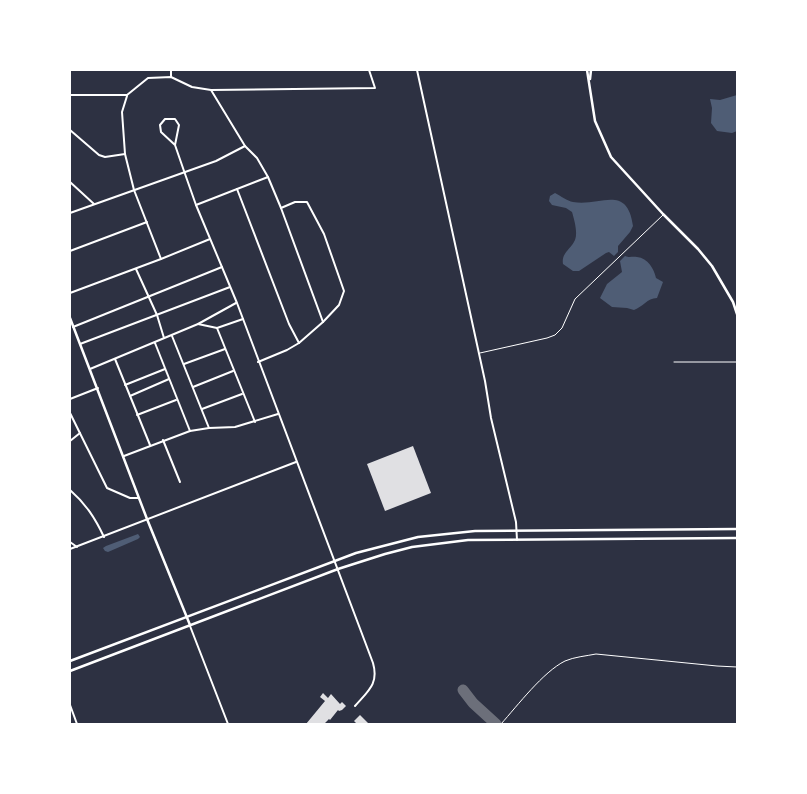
<svg xmlns="http://www.w3.org/2000/svg" width="807" height="794" viewBox="0 0 807 794" font-family="Inter,sans-serif">
<rect width="100%" height="100%" fill="#2d3142"/>
<g fill="#4f5d75">
<polygon points="737,95 737,131 732,133 717,131 711,123 712,108 710,99 720,100"/>
<path d="M 555,193 C 561,196 567,201 573,202 C 600,207 627,183 633,226 L 630,232 L 618,246 L 618,252 L 614,256 L 609,252 L 606,253 L 579,271 L 573,271 L 563,264 C 561,253 571,249 575,240 C 578,232 574,219 572,212 L 566,208 L 552,205 L 549,201 L 550,196 Z"/>
<path d="M 625,256 C 630,258 632,256 637,257 C 648,258 654,269 656,278 L 663,282 L 657,298 C 647,298 643,307 634,310 L 627,308 L 612,307 L 600,298 L 607,284 L 622,272 L 620,261 Z"/>
<polygon points="138,534 140,537 138,539 108,552 105,551 103,548 106,546"/>
</g>
<g fill="none" stroke-linecap="round" stroke-linejoin="round">
<polyline stroke="#6c6f7a" stroke-width="11" points="463,690 473,703 496,724"/>
</g>
<g fill="#e0e0e3">
<polygon points="413,446 431,493 385,511 367,464"/>
<polygon points="323,693 328,698 331,694 340,704 342,702 346,706 342,710 339,711 338,710 330,720 329,719 324,724 306,724 325,701 320,697"/>
<polygon points="360,715 369,724 357,724 354,721"/>
</g>
<g fill="none" stroke-linecap="round" stroke-linejoin="round">
<g stroke="#fff" stroke-width="1">
<polyline points="480,353 547,338 555,335 562,328 575,299 663,215"/>
<polyline points="674,362 737,362"/>
<path d="M 501,724 C 518,705 543,672 565,661 C 574,657 586,656 596,654 L 717,666 L 737,667"/>
</g>
<g stroke="#fff" stroke-width="2">
<polyline points="417,70 485,381 491,418 516,522 517,540"/>
<polyline points="171,77 171,70"/>
<polyline points="211,90 245,146 257,158 268,177 281,208 323,322"/>
<polyline points="70,95 127,95 148,78 171,77 192,87 211,90 375,88 369,70"/>
<polyline points="127,96 122,112 125,154 134,190 161,259"/>
<polyline points="70,130 99,155 105,157 125,154"/>
<path d="M 175,145 L 161,132 L 160,125 L 165,119 L 175,119 L 179,125 L 175,145 L 184,171 L 196,205 L 237,303 L 373,663 C 379,684 368,691 355,706"/>
<polyline points="70,182 94,204"/>
<polyline points="237,189 289,324 299,343"/>
<polyline points="196,205 268,177"/>
<polyline points="70,213 216,161 245,146"/>
<polyline points="70,251 147,222"/>
<polyline points="136,269 157,315 164,338"/>
<polyline points="70,293 161,259 210,239"/>
<polyline points="198,324 217,328 243,319"/>
<polyline points="73,327 222,267"/>
<polyline points="217,328 255,422"/>
<polyline points="172,336 209,428"/>
<polyline points="155,343 190,431"/>
<polyline points="80,344 230,287"/>
<polyline points="115,359 150,445"/>
<polyline points="258,362 287,350 299,343 323,322 339,305 344,291 324,234 307,202 295,202 281,208"/>
<polyline points="184,364 225,349"/>
<polyline points="90,369 198,324 236,303"/>
<polyline points="125,385 165,369"/>
<polyline points="193,387 233,371"/>
<polyline points="130,396 169,379"/>
<polyline points="70,399 98,388"/>
<polyline points="202,409 242,394"/>
<polyline points="70,413 107,488 130,498 139,498"/>
<polyline points="137,415 176,400"/>
<polyline points="163,440 180,482"/>
<polyline points="70,441 80,433"/>
<polyline points="124,456 190,431 209,428 235,427 278,414"/>
<path d="M 70,490 C 86,504 95,518 104,537"/>
<polyline points="70,542 77,547"/>
<polyline points="70,549 296,462"/>
<polyline points="190,626 228,724"/>
<polyline points="70,705 77,724"/>
</g>
<g stroke="#fff" stroke-width="2.5">
<polyline points="587,70 595,121 611,157 663,214 698,249 712,266 733,302 737,314"/>
<polyline points="590,79 591,70"/>
<polyline points="70,318 147,519 190,625"/>
</g>
<g stroke="#fff" stroke-width="2.5">
<polyline points="70,661 356,553 418,537 475,531 737,529"/>
<polyline points="70,671 338,569 385,554 412,547 468,540 737,538"/>
</g>
</g>
<rect width="807" height="794" fill="none" stroke="#ffffff" stroke-width="142"/>
</svg>
